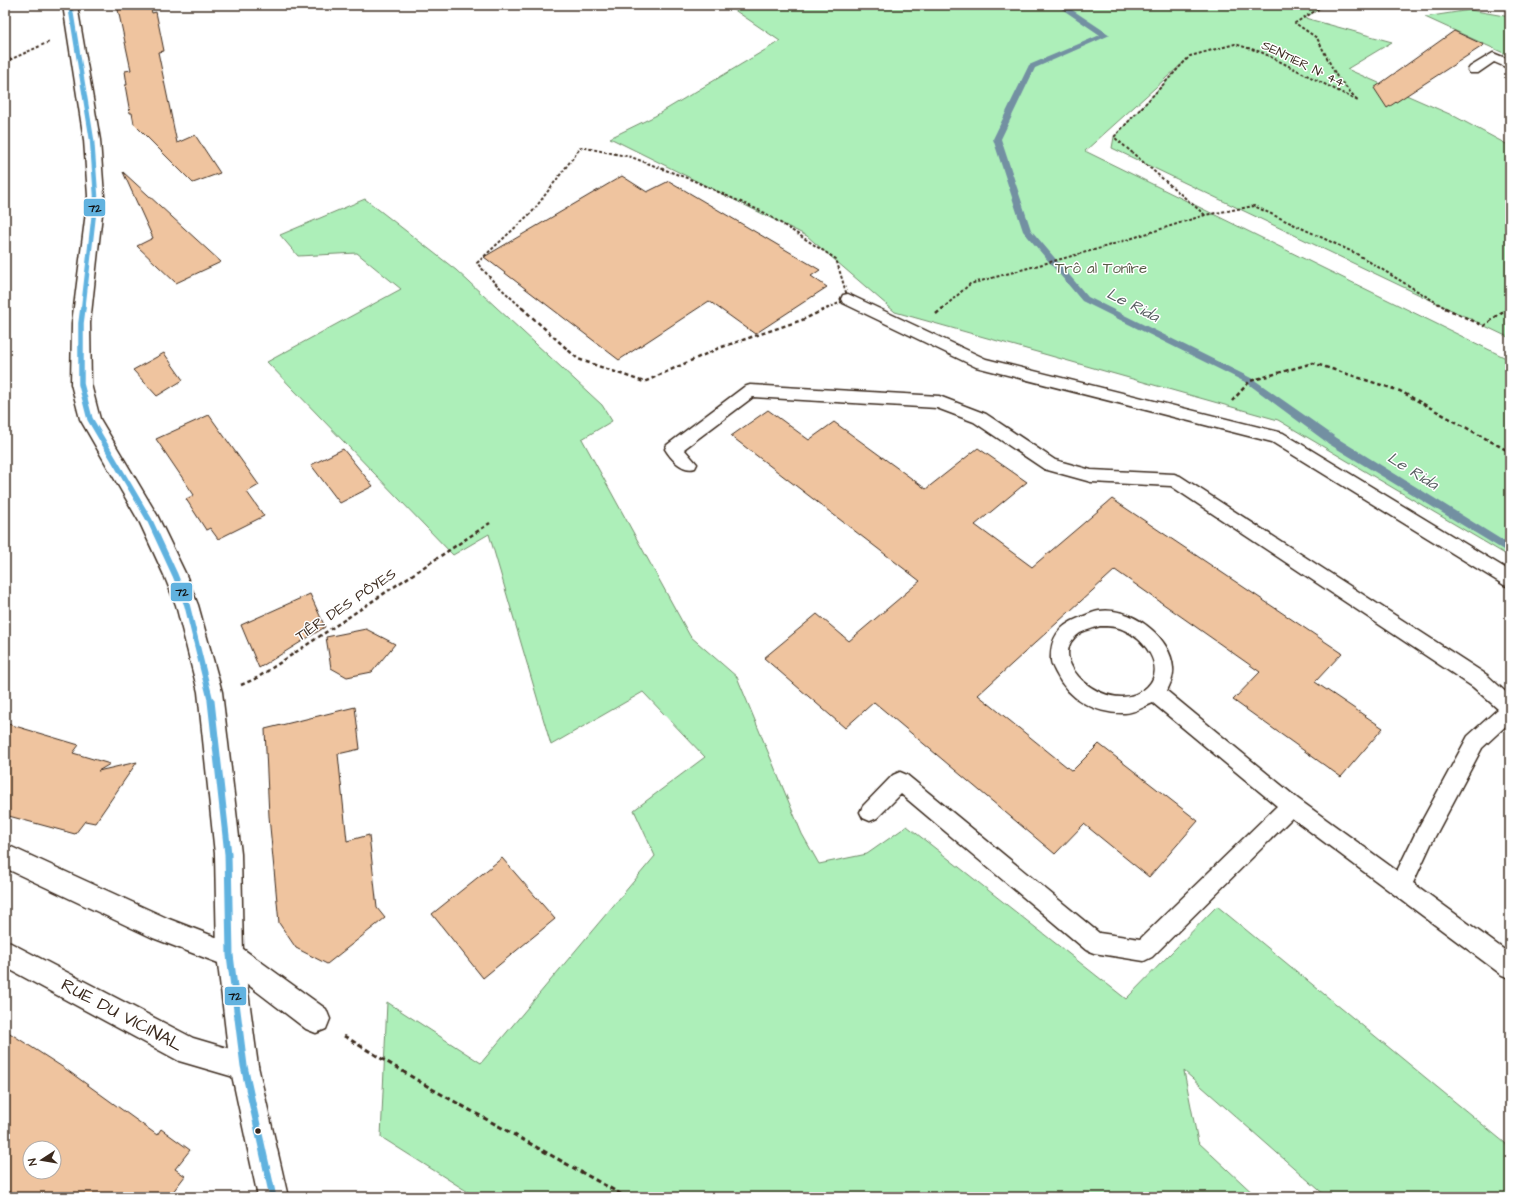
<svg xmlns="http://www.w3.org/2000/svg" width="1515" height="1202" viewBox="0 0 1515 1202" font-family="'Architects Daughter',sans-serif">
<rect width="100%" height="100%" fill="#fff"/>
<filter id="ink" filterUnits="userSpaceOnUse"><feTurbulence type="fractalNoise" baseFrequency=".025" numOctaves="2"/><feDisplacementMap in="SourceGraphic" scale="8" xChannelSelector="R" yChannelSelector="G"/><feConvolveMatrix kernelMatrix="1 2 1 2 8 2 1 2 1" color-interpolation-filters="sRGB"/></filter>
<g filter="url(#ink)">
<g fill="#adefb9" stroke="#748c6c">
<polygon points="727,5 1325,5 1305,18 1392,42 1347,69 1454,116 1510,146 1510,338 1112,148 1114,137 1185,61 1085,151 1508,359 1510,357 1510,557 1278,420 895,312 807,236 610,138 655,116 780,41"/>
<polygon points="1470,10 1510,17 1510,56 1425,17"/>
<polygon points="365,199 456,270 602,405 612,421 582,439 690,636 737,677 802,834 819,864 867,854 907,826 1126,999 1217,906 1505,1143 1510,1150 1510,1197 1327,1197 1184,1071 1198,1142 1257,1197 476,1197 381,1137 387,1002 481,1063 655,856 634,810 705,757 643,692 551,745 489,534 453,555 267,362 401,289 357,253 298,256 280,235"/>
</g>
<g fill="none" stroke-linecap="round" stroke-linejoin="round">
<polygon fill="#7390a2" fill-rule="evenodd" points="1056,5 1065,5 1110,35 1035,68 1001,139 1031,230 1088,297 1253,379 1337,438 1510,545 1510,554 1329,444 1247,383 1082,301 1023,231 993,139 1029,65 1100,35"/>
</g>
<g fill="#efc49f" stroke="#3b2a1e" fill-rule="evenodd">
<polygon points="117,5 150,5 152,13 156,12 164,51 158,52 177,143 195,135 220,173 193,183 134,124 132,113 130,113 125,85 127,85 125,71 131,70"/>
<polygon points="1454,31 1484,45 1387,108 1374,88"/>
<polygon points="123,172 221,262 176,283 137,246 153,238"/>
<polygon points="622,176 647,192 669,181 820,270 811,276 827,287 755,334 709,301 619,360 484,257"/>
<polygon points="164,353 183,380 157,396 133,370"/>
<polygon points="768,410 809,440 834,422 926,489 978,448 1027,482 975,525 1032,567 1112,499 1342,653 1315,682 1383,728 1341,777 1233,700 1260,672 1115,570 978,695 1072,771 1099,744 1198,821 1149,877 1084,824 1055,854 874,702 845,728 764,658 817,614 849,641 920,581 731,436"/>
<polygon points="209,415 259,485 247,492 264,516 218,539 210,528 206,530 186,499 194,495 156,439"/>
<polygon points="343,449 373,486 340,503 311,465"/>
<polygon points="310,594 325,627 259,668 241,625"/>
<polygon points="366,629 395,644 372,672 347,677 331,668 326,637"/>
<polygon points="355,707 360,749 338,754 347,841 369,835 377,908 385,918 327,964 296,948 279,923 269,816 265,729"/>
<polygon points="5,723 79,745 73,753 110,764 98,771 137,762 95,823 85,821 75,834 5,815"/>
<polygon points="502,858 555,919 483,978 432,914"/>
<path d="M 5,1030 L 67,1070 L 157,1135 L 161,1129 L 190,1150 L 175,1169 L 185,1176 L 169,1197 L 5,1197 ZM 30,1148 L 54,1148 L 54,1172 L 30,1172 Z"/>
</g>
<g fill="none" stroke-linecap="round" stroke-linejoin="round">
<g stroke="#3b2a1e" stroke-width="3">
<g id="lane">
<polygon points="1493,53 1510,60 1510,69 1494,62 1478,73 1470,73 1468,70 1470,67"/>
<polygon points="848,294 986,359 1283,433 1510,571 1510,587 1504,585 1272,442 976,367 843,303 841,299 843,295"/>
<path d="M 750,385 L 939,396 L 986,414 L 1055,460 L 1091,470 L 1174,474 L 1180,476 L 1487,675 L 1510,696 L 1510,722 L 1482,748 L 1431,844 L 1413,883 L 1510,954 L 1510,978 L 1502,975 L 1292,818 L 1152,957 L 1144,961 L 1094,953 L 1086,950 L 901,794 L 877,818 L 870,821 L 863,818 L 860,812 L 863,806 L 893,775 L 900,772 L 907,775 L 1099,933 L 1140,939 L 1277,806 L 1153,703 C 1145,706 1134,713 1125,713 C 1096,714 1069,700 1056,673 C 1054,669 1051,664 1051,660 C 1050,638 1059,626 1079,618 C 1085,616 1092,612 1099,611 C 1130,606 1171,636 1173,668 C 1174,677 1170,684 1167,691 L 1298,799 L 1397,871 L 1417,830 L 1468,736 L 1498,709 L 1473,687 L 1171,486 L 1091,482 L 1044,469 L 974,422 L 937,408 L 753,397 L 684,449 L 697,464 L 695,468 C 683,472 671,459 665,449 L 667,445 L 744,387 ZM 1100,626 C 1108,626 1117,626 1124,630 C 1144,638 1167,668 1147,687 C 1110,721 1040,659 1080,633 C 1086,630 1094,628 1100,626 Z"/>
</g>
</g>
<g stroke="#3b2a1e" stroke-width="3">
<g id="street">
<polygon points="5,844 169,919 239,946 326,1009 330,1019 326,1029 316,1033 306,1029 221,964 153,938 5,868"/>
<polygon points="5,940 193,1038 254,1056 258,1066 254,1076 244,1080 179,1061 5,967"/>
</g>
</g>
<g stroke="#3b2a1e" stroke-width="3">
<polygon id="secondary" points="63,5 77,5 100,140 104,196 90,323 91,384 100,419 157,515 186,575 198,605 222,692 241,854 243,955 258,1066 288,1197 258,1197 230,1066 217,955 215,854 198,692 176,605 164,575 140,523 80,419 71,384 72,323 88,196 84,140"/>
</g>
<g stroke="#3b2a1e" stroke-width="2" stroke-dasharray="3 2" stroke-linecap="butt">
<polyline points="5,62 49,42"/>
<polyline points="1205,215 1114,137 1190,56 1235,44 1261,52 1358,101 1337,77 1317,38 1295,23 1325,5"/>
<polyline points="523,309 494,282 477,263 533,211 581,147 631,157 692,180 765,213 836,259 848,299 826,309"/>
<polyline points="942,309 970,284 1101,248 1205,215 1254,206 1355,253 1447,309"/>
<polyline points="1506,309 1510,306"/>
</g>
<g stroke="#3b2a1e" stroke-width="2.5" stroke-dasharray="4 3" stroke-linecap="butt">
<polyline points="522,308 578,359 644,382 719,348 802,320 828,308"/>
<polyline points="1445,308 1484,326 1507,308"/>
<polyline points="936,314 943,308"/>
<polyline points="1232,401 1250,381 1313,363 1400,391 1510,452"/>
<polyline points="241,685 257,678 490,523"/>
</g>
<polyline stroke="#3b2a1e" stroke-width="3" stroke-dasharray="5 3.5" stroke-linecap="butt" points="344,1036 432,1089 626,1197"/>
<use href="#lane" fill="#fff" fill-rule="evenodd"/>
<use href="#street" fill="#fff" fill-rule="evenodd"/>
<use href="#secondary" fill="#fff" fill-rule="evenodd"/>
<g stroke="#fff" stroke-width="6">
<polyline id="bus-1-far2" points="70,5 92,140 96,196 83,309"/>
</g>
<g stroke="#fff" stroke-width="8">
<polyline id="bus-1-far1" points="83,308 81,323 81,384 90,419 150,521 175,575 187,605 211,702"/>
</g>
<g stroke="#fff" stroke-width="10">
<polyline id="bus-1" points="211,701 228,854 230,955 244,1066 273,1197"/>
</g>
<use href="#bus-1-far2" stroke="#61b2df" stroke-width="4.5"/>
<use href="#bus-1-far1" stroke="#61b2df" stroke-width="5.5"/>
<use href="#bus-1" stroke="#61b2df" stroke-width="7"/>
</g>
</g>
<circle fill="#3b2a1e" stroke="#fff" stroke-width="1.5" cx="258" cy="1131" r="3.5"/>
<g text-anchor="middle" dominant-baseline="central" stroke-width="3" stroke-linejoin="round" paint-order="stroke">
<g font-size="13" fill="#3b2a1e" stroke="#fff">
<text transform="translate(1303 64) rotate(26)">SENTIER N° 44</text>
</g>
<g font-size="15" fill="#585b45" stroke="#fff">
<text x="1101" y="268">Trô al Tonîre</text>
</g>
<g font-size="15" fill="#3b2a1e" stroke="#fff">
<text transform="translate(346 605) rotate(-34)">TIÊR DES PÔYES</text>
</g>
<g font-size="16" font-style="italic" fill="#575d60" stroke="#fff">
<text transform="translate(1133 305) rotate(27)">Le Rida</text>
<text transform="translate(1413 471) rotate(32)">Le Rida</text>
</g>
<g font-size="18" fill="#3b2a1e" stroke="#fff">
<text transform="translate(122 1015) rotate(28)">RUE DU VICINAL</text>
</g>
</g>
<g stroke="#fff" stroke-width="1.5">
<rect x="83" y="198" width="23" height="19" rx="4" fill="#61b2df"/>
<rect x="170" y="582" width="23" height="20" rx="4" fill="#61b2df"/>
<rect x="224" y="986" width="23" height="20" rx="4" fill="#61b2df"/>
</g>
<g font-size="11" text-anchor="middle" font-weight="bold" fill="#111">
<text x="95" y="212">72</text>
<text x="182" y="596">72</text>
<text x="235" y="1000">72</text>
</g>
<rect width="1515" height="1202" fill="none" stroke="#fff" stroke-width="20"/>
<rect x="10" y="10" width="1495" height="1182" fill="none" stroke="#3b2a1e" stroke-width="1.5" filter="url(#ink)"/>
<g transform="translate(42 1160) rotate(258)"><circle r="19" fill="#ffffff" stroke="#b1aaa5"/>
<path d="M0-3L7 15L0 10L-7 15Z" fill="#3b2a1e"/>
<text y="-6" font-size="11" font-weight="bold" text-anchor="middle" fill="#3b2a1e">N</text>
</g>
</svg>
